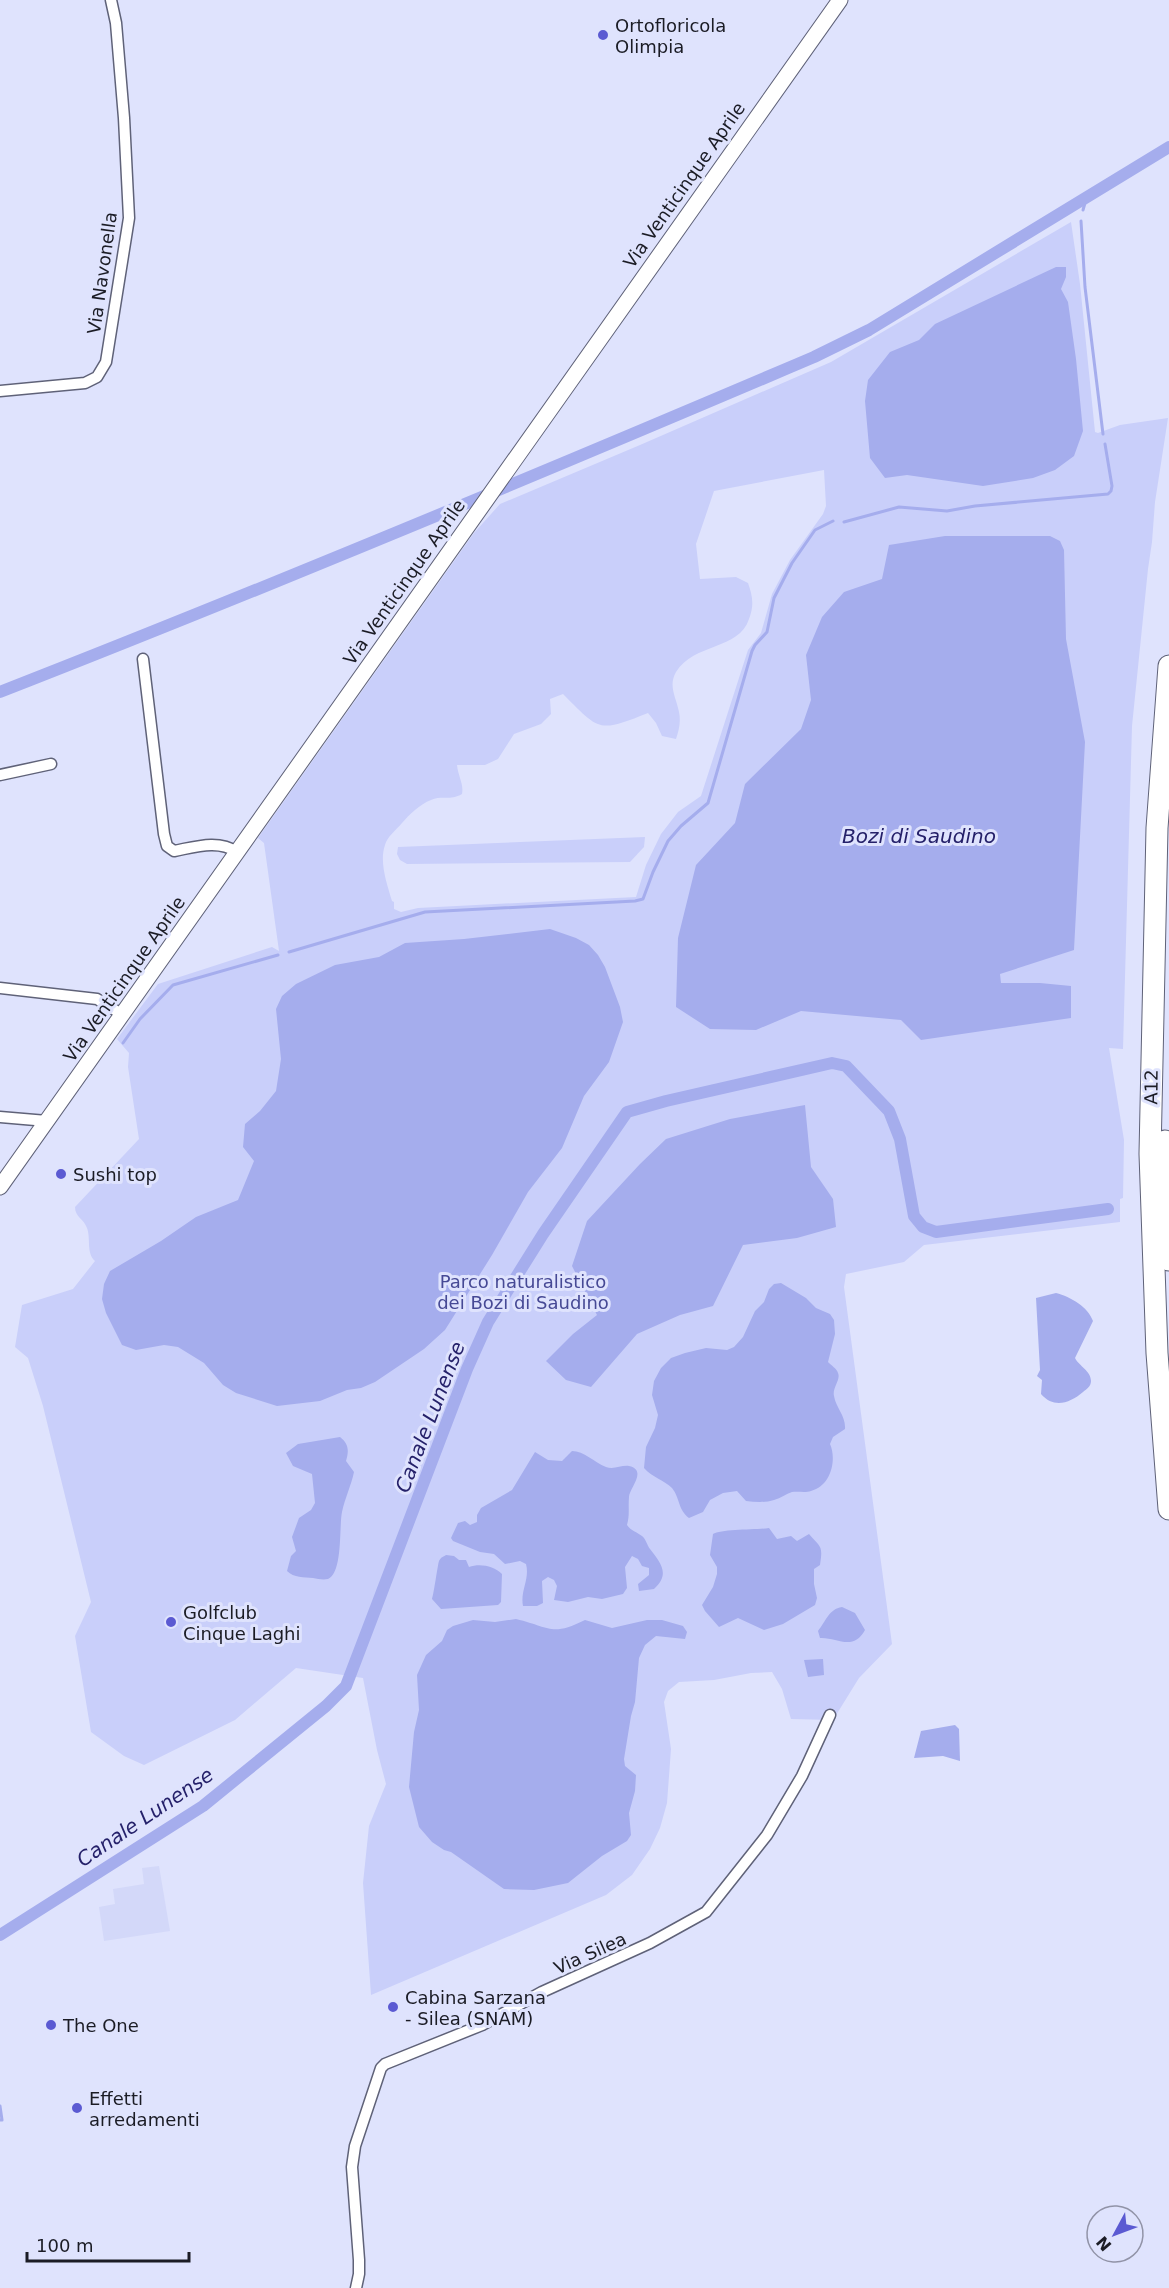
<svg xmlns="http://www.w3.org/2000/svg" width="1169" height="2288" viewBox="0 0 1169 2288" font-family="'DejaVu Sans',sans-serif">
<rect width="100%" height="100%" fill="#dfe3fd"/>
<polygon fill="#d3d8f9" points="159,1866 170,1931 104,1941 99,1907 115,1904 113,1889 144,1884 142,1868"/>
<g fill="#c9cffa" fill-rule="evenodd">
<path d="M 1071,222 L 1080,284 L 1095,432 L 1098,433 L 1120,425 L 1168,418 L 1155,502 L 1152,542 L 1148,569 L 1132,726 L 1123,1049 L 1109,1048 L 1124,1140 L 1123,1198 L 1120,1199 L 1120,1222 L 924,1245 L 904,1262 L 846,1274 L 844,1287 L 892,1644 L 859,1678 L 833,1720 L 791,1719 L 782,1689 L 772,1672 L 751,1673 L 714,1680 L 679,1682 L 668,1691 L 664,1702 L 671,1749 L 667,1803 L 660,1828 L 650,1849 L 632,1875 L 606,1895 L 371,1995 L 363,1883 L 369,1826 L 386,1784 L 377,1750 L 363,1678 L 296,1668 L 235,1720 L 144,1765 L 124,1756 L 91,1732 L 75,1636 L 91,1602 L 43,1406 L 28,1358 L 15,1347 L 22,1305 L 73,1289 L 95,1261 C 86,1253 91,1239 87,1228 C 84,1219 75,1217 75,1207 L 139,1139 L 128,1067 L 129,1053 L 117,1039 L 158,984 L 272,947 L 279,951 L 264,843 L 258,838 L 474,533 L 500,504 L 640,445 L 831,362 ZM 824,470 L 826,506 L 823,514 L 790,560 L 772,594 L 761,633 L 748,650 L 701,796 L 678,812 L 661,834 L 646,865 L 636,897 L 418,908 L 401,912 L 394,909 L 394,902 L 392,901 C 387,884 379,862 385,845 C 387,837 396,830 402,823 C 409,815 420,804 431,800 C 442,795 450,801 462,794 C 464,784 458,776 457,765 L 485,765 L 498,759 L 514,734 L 541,724 L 551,714 L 550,699 L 563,694 C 600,731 598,733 648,713 L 656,723 L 662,736 L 676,739 C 679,730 681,722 679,712 C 676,697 668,686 676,672 C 694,643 739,650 749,619 C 754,606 753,597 748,583 L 736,577 L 700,579 L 696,544 L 714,491 Z"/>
<polygon points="645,837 644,847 630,862 407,864 400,860 397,854 398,847"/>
</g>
<g fill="#a5aded">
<polygon points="1056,267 1066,267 1066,277 1061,289 1068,302 1076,359 1083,431 1074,456 1055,470 1033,478 983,486 907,475 885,478 870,458 865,401 868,380 890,352 919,340 935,324"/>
<polygon points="945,536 1050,536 1060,541 1064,550 1066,639 1085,742 1074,950 1000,974 1001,983 1040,983 1071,986 1071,1018 921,1040 901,1020 801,1011 756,1030 710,1029 676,1007 678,938 696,865 735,823 745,784 801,729 811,700 806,655 822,617 844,592 882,579 889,545"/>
<polygon points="550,929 576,938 589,945 598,955 605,967 620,1007 623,1022 609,1062 584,1096 562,1148 528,1192 492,1255 445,1330 424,1349 375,1382 361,1388 347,1390 320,1401 277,1406 236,1393 223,1385 204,1363 178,1347 164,1345 136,1350 122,1345 106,1313 102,1299 104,1284 110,1271 161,1241 196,1217 238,1200 254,1161 243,1147 245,1124 260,1111 276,1091 281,1059 276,1009 282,996 296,984 335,965 379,957 405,943 464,939"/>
<polygon points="805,1105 811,1167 833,1199 836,1227 797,1238 743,1245 713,1306 680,1315 637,1334 591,1387 566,1380 546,1361 573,1334 597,1315 572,1266 587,1221 640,1164 666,1139 730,1119"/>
<path d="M 781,1283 L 806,1298 L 816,1308 L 830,1314 L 834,1320 L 835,1334 L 828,1362 C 831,1365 837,1369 838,1373 C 841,1380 832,1388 834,1396 C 836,1408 846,1416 845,1429 L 833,1437 L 830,1444 C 837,1460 831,1486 811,1491 C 805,1493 798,1491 792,1492 C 786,1494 781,1498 774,1500 C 765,1503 755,1502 746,1501 L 737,1491 L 723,1493 L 710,1500 L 703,1512 L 689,1518 C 678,1510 680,1498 672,1488 C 664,1480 653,1478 644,1468 L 646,1447 L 655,1428 L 658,1415 L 652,1395 L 654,1381 L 661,1368 L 671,1358 L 685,1353 L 706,1348 L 727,1350 L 734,1347 L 743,1337 L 755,1311 L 764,1302 L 769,1289 L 774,1284 Z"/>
<path d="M 1056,1293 C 1071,1297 1088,1307 1093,1321 L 1075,1358 C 1079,1366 1091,1371 1091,1381 C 1091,1386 1087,1389 1083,1392 C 1070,1403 1054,1409 1041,1394 L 1042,1380 L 1037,1376 L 1040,1370 L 1036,1298 Z"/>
<path d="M 340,1437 C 349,1444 349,1451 346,1461 L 354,1472 C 351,1486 345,1498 342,1512 C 339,1526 343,1573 328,1579 C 323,1580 318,1579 313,1578 C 304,1577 294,1578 287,1571 L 291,1556 L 296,1551 L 292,1537 L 299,1518 L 311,1510 L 315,1503 L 312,1474 L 293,1466 L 286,1453 L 298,1444 Z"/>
<path d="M 572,1451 C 584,1451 594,1462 606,1467 C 614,1470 621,1465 629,1466 C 648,1470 629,1489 629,1497 C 628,1508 630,1514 627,1525 C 631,1531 637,1532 642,1536 C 646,1539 647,1545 650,1549 C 660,1562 671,1574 654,1589 L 639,1591 L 638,1584 L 649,1575 L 649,1568 L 642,1566 L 638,1559 L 632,1556 L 625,1567 L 627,1588 L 623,1594 L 602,1599 L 588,1597 L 568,1602 L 554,1600 L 557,1586 L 554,1580 L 548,1577 L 542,1581 L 543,1603 L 537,1606 L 523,1606 C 520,1591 530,1579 526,1564 L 520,1561 L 505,1564 L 494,1554 L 480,1552 L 453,1541 L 451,1538 L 458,1523 L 465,1521 L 470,1525 L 477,1522 L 477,1515 L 481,1508 L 512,1490 L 535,1452 L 548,1460 L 562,1461 Z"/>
<path d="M 769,1528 L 777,1539 L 791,1536 L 797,1541 L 809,1534 C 821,1548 823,1545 820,1565 L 814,1569 L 814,1584 L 817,1598 L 815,1605 L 783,1624 L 764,1630 L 738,1618 L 719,1627 L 705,1611 L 702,1605 L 713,1587 L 717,1574 L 717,1567 L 710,1555 L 713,1534 C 721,1529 755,1530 769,1528 Z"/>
<path d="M 446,1555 L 454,1556 L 459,1560 L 466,1560 L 469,1567 C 480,1563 494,1566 502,1574 L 501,1602 L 498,1605 L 441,1609 L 432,1599 C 434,1593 438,1563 439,1561 C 441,1557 443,1557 446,1555 Z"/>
<path d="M 842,1607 L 855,1613 L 865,1630 C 853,1652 837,1637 820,1638 L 818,1631 C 826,1621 829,1609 842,1607 Z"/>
<path d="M 516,1619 C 550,1627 551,1637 585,1620 L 612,1628 L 647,1620 L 662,1620 L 683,1626 L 687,1632 L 685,1639 L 656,1636 L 645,1645 L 639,1658 L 635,1702 L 631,1716 L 624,1759 L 625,1766 L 636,1775 L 635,1791 L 629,1813 L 631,1835 L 627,1841 L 602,1856 L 568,1883 L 534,1890 L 504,1889 L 451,1852 L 444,1850 L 432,1842 L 419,1827 L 409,1787 L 414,1732 L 419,1710 L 417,1675 L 426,1655 L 442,1641 L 447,1630 L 453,1626 L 473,1620 L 495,1622 Z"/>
<polygon points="823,1659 824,1675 808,1677 804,1660"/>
<polygon points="955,1725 959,1729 960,1761 943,1756 914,1758 921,1731"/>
</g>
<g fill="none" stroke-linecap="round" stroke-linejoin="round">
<g stroke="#a5aded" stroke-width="3">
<polyline points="1083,210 1087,196"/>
<polyline points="1081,221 1085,287 1103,434"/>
<polyline points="844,522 899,507 947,511 975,506 1108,494 1111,491 1112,486 1105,444"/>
<polyline points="289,952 425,912 635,901 643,899 653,872 668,841 681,826 708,803 752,651 755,645 767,632 774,598 792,563 815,530 833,521"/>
<polyline points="123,1043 140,1019 173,985 278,955"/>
<polyline points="0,2106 2,2120 0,2120"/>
</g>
<g stroke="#a5aded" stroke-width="12">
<path d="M 0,692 C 274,585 544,472 814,357 L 869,330 L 1169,147"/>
<polyline points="0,1935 203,1806 326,1706 346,1686 467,1369 488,1322 543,1234 627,1112 666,1101 832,1063 846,1066 889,1111 900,1139 914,1216 923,1227 936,1232 1108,1209"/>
</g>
<g stroke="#5f6278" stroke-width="13">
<g id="street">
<polyline points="0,391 85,383 97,377 106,362 129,218 124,118 116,23 111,0"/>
<path d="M 143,659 L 164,834 L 167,846 L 174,851 C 195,847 218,839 237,852"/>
<polyline points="0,775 51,764"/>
<polyline points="0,988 97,999 123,1015"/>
<polyline points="0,1117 47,1121"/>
<polyline points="356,2288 359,2274 359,2260 352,2167 355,2146 381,2068 385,2064 482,2025 542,1992 650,1943 706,1912 767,1835 802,1776 830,1715"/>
</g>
</g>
<g stroke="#5f6278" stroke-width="17">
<polyline id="secondary" points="0,1187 840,0"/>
</g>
<g stroke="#5f6278" stroke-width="23">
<g id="highway">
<polyline points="1169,666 1157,828 1150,1154 1157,1353 1169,1509"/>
<polyline points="1165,1141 1169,1260"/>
</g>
</g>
<use href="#street" stroke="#fff" stroke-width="10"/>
<use href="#secondary" stroke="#fff" stroke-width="15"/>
<use href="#highway" stroke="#fff" stroke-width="21"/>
</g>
<g fill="#5b5ad2" stroke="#dfe3fd" stroke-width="2">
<circle cx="603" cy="35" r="6"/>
<circle cx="61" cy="1174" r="6"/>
<circle cx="171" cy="1622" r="6"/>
<circle cx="393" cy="2007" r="6"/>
<circle cx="51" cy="2025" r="6"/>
<circle cx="77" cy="2108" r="6"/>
</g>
<g text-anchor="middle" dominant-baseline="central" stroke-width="6" stroke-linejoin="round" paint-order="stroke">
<g font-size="18" fill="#1b1c25" stroke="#dfe3fd" text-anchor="start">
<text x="615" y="25">Ortofloricola<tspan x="615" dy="21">Olimpia</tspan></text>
<text x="73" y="1174">Sushi top</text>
<text x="183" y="1612">Golfclub<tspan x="183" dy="21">Cinque Laghi</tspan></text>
<text x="405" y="1997">Cabina Sarzana<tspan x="405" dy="21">- Silea (SNAM)</tspan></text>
<text x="63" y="2025">The One</text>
<text x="89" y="2098">Effetti<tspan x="89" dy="21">arredamenti</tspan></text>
</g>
<g font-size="18" fill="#1b1c25" stroke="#dfe3fd">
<text transform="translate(684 185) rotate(-55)">Via Venticinque Aprile</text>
<text transform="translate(102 273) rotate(-82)">Via Navonella</text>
<text transform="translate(404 582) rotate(-55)">Via Venticinque Aprile</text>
<text transform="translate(124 979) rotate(-55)">Via Venticinque Aprile</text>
<text transform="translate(1151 1087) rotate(-89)">A12</text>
<text transform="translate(590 1953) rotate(-24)">Via Silea</text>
</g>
<g font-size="18" fill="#464995" stroke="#dfe3fd">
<text x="523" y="1281">Parco naturalistico<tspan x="523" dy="21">dei Bozi di Saudino</tspan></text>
</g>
<g font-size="20" font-style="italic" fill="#25216a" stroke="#dfe3fd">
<text x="919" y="836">Bozi di Saudino</text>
<text transform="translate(430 1417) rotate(-69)">Canale Lunense</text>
<text transform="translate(145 1817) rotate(-34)">Canale Lunense</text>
</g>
</g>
<g transform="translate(1115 2234) rotate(229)"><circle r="28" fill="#dfe3fd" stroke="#9193a7" stroke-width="1.5"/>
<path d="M0-4.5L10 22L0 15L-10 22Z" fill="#5b5ad2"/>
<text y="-9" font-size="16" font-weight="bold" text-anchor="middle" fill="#1b1c25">N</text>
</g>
<path d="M27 2252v9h162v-9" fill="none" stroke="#1b1c25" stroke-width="3"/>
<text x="36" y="2252" font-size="18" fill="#1b1c25" stroke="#dfe3fd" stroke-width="4.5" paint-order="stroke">100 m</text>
</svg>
